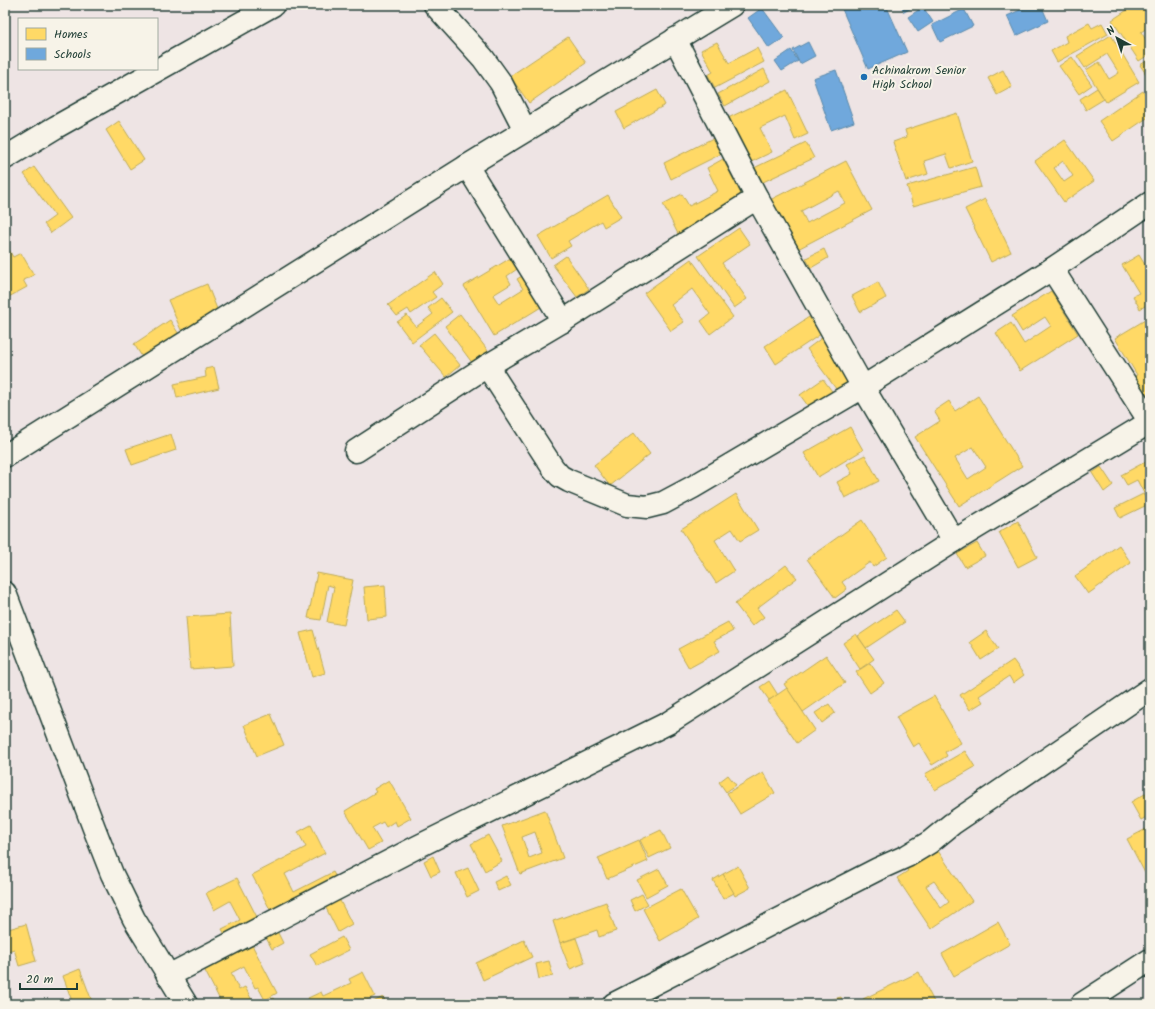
<svg xmlns="http://www.w3.org/2000/svg" width="1155" height="1009" viewBox="0 0 1155 1009" font-family="Kalam,sans-serif">
<rect width="100%" height="100%" fill="#eee4e4"/>
<filter id="ink" filterUnits="userSpaceOnUse"><feTurbulence type="fractalNoise" baseFrequency=".025" numOctaves="2"/><feDisplacementMap in="SourceGraphic" scale="8" xChannelSelector="R" yChannelSelector="G"/><feConvolveMatrix kernelMatrix="1 2 1 2 8 2 1 2 1" color-interpolation-filters="sRGB"/></filter>
<g filter="url(#ink)">
<g fill="#ffd966" stroke="#bcaa57" fill-rule="evenodd">
<polygon points="1135,5 1150,5 1150,26 1141,32 1150,46 1150,54 1139,61 1112,20"/>
<polygon points="1089,23 1092,28 1102,23 1108,34 1057,62 1051,51 1067,42 1065,36"/>
<polygon points="1111,35 1139,82 1106,102 1086,70 1099,62 1109,79 1119,73 1107,54 1085,68 1077,56"/>
<polygon points="568,37 586,63 529,103 510,76"/>
<polygon points="717,42 729,63 757,48 764,62 715,88 708,75 713,72 701,50"/>
<polygon points="1072,57 1092,85 1079,94 1059,66"/>
<polygon points="1150,59 1150,76 1148,77 1140,65"/>
<polygon points="764,69 770,81 725,106 718,94"/>
<polygon points="1003,70 1012,87 997,95 988,78"/>
<polygon points="1097,88 1104,99 1086,110 1080,99"/>
<polygon points="657,90 665,105 624,128 616,112"/>
<polygon points="787,90 808,134 795,140 785,116 760,128 772,152 749,163 728,118"/>
<polygon points="1143,91 1150,101 1150,116 1113,141 1099,121"/>
<polygon points="957,113 972,161 951,168 946,154 924,161 928,174 906,181 893,142 907,137 905,130"/>
<polygon points="119,121 144,160 130,169 106,130"/>
<polygon points="717,136 725,152 671,179 664,163"/>
<path d="M 1065,140 L 1094,181 L 1064,202 L 1035,161 ZM 1063,161 L 1073,176 L 1064,182 L 1054,168 Z"/>
<polygon points="806,143 814,158 761,183 754,168"/>
<polygon points="723,159 744,200 678,234 663,204 682,194 689,206 718,191 707,168"/>
<path d="M 846,161 L 872,210 L 794,251 L 768,201 ZM 839,191 L 845,203 L 807,223 L 801,211 Z"/>
<polygon points="34,167 71,218 51,233 44,224 55,216 24,174"/>
<polygon points="975,167 981,187 913,206 907,186"/>
<polygon points="608,195 621,217 604,227 601,221 568,241 571,246 551,258 538,236"/>
<polygon points="985,199 1011,252 991,262 965,209"/>
<polygon points="739,228 750,244 722,263 747,299 734,308 698,256"/>
<polygon points="5,243 13,257 21,253 34,275 23,280 27,287 5,299"/>
<polygon points="824,249 828,258 811,268 806,258"/>
<polygon points="1139,255 1150,273 1150,303 1140,309 1133,296 1139,293 1122,265"/>
<polygon points="514,256 520,267 507,276 511,284 493,295 499,304 523,289 517,279 527,273 546,304 494,336 464,286"/>
<polygon points="566,256 589,289 577,297 553,265"/>
<polygon points="691,259 733,317 710,334 701,321 710,314 692,289 671,305 684,322 671,331 644,293"/>
<polygon points="435,272 443,284 432,292 436,297 411,314 408,309 397,316 388,305"/>
<polygon points="878,282 886,298 860,312 852,296"/>
<polygon points="207,284 219,314 181,330 168,300"/>
<polygon points="1051,291 1078,334 1020,371 996,333 1011,323 1024,344 1051,326 1045,317 1022,332 1012,316"/>
<polygon points="441,298 452,312 412,342 397,322 407,315 416,327 433,314 428,308"/>
<polygon points="460,314 492,356 476,368 445,326"/>
<polygon points="809,317 821,334 776,364 765,346"/>
<polygon points="1150,317 1150,336 1144,339 1150,349 1150,392 1146,395 1135,376 1137,375 1115,338"/>
<polygon points="170,320 180,336 144,360 134,344"/>
<polygon points="434,333 460,365 446,377 419,345"/>
<polygon points="823,337 856,381 839,393 807,349"/>
<polygon points="214,367 219,388 177,398 174,384 206,377 205,369"/>
<polygon points="823,379 834,394 811,410 800,395"/>
<path d="M 978,396 L 1022,466 L 959,506 L 915,437 L 940,421 L 934,411 L 949,401 L 955,411 ZM 973,447 L 986,467 L 968,479 L 955,458 Z"/>
<polygon points="850,427 863,450 818,477 804,453"/>
<polygon points="634,433 650,454 610,486 594,465"/>
<polygon points="171,434 176,450 132,465 126,449"/>
<polygon points="865,455 879,481 845,498 837,482 852,474 847,464"/>
<polygon points="1145,462 1150,472 1150,502 1149,503 1137,480 1127,485 1121,475"/>
<polygon points="1101,467 1113,485 1104,492 1092,473"/>
<polygon points="736,494 758,530 740,541 732,529 715,540 734,571 716,583 681,529"/>
<polygon points="1143,494 1149,504 1120,518 1115,508"/>
<polygon points="862,520 887,557 873,567 870,562 842,582 847,589 835,598 807,559"/>
<polygon points="1018,521 1037,557 1018,567 999,532"/>
<polygon points="977,543 985,556 965,567 957,554"/>
<polygon points="1119,545 1131,563 1088,594 1075,576"/>
<polygon points="786,565 797,578 757,608 764,617 752,626 735,604"/>
<polygon points="317,573 353,580 344,625 327,622 334,587 328,585 321,620 308,618"/>
<polygon points="385,585 387,617 367,619 364,587"/>
<polygon points="896,610 905,622 866,648 858,636"/>
<polygon points="230,614 233,666 190,669 186,617"/>
<polygon points="728,622 733,631 714,641 720,651 689,668 678,649"/>
<polygon points="313,630 325,673 312,677 300,633"/>
<polygon points="986,631 998,649 981,660 970,642"/>
<polygon points="856,634 874,659 860,669 843,643"/>
<polygon points="826,655 845,683 803,712 784,684"/>
<polygon points="1013,660 1024,675 1013,683 1009,676 979,696 983,702 970,710 960,695"/>
<polygon points="870,663 884,683 870,693 856,672"/>
<polygon points="769,681 778,695 769,700 760,687"/>
<polygon points="787,688 815,730 797,743 768,701"/>
<polygon points="934,696 961,743 945,752 947,756 932,765 919,743 913,747 896,717"/>
<polygon points="829,704 835,713 822,723 815,713"/>
<polygon points="271,714 284,745 257,756 244,725"/>
<polygon points="965,751 975,767 935,790 925,774"/>
<polygon points="763,772 775,793 740,814 727,793"/>
<polygon points="728,775 736,785 726,792 719,782"/>
<polygon points="389,780 411,818 397,826 395,821 386,827 383,822 372,828 381,843 368,850 345,811 376,792 374,789"/>
<polygon points="1150,791 1150,815 1141,820 1131,802"/>
<path d="M 545,810 L 563,858 L 520,874 L 502,826 ZM 535,832 L 542,853 L 529,858 L 522,837 Z"/>
<polygon points="311,825 325,853 285,874 294,892 333,872 338,881 273,915 252,875 306,847 298,832"/>
<polygon points="1150,827 1150,871 1145,873 1127,839"/>
<polygon points="661,830 670,848 649,858 640,840"/>
<polygon points="488,835 502,861 485,871 471,844"/>
<polygon points="639,840 648,861 607,879 598,858"/>
<path d="M 938,851 L 972,901 L 931,929 L 897,878 L 908,871 L 905,866 L 924,853 L 927,858 ZM 934,881 L 949,902 L 941,908 L 926,886 Z"/>
<polygon points="433,856 440,872 431,876 424,861"/>
<polygon points="738,866 750,888 735,896 723,874"/>
<polygon points="468,868 479,891 467,897 456,873"/>
<polygon points="659,869 668,885 646,897 637,880"/>
<polygon points="723,874 734,893 723,899 713,880"/>
<polygon points="506,876 511,885 498,891 494,882"/>
<polygon points="237,878 260,923 228,940 222,929 240,920 230,901 214,910 206,893"/>
<polygon points="681,889 698,919 660,941 643,909"/>
<polygon points="642,894 648,904 635,911 630,900"/>
<polygon points="339,899 352,924 338,932 325,906"/>
<polygon points="606,902 616,931 599,937 597,930 560,943 553,921"/>
<polygon points="998,922 1010,944 954,976 942,954"/>
<polygon points="26,924 36,961 19,966 14,949 5,952 5,930"/>
<polygon points="276,929 283,943 272,949 264,934"/>
<polygon points="342,937 349,950 317,966 310,954"/>
<polygon points="576,938 585,963 570,969 560,943"/>
<polygon points="524,940 532,957 483,980 476,963"/>
<polygon points="251,943 277,993 265,1000 258,987 255,988 244,966 231,973 239,990 245,987 254,1004 222,1004 203,967"/>
<polygon points="549,961 553,976 539,979 536,964"/>
<polygon points="80,969 93,1004 73,1004 63,976"/>
<polygon points="363,972 375,996 359,1004 311,1004 308,998 321,992 323,996 351,983 349,979"/>
<polygon points="919,972 935,1004 866,1004 863,999"/>
<polygon points="383,997 387,1004 369,1004"/>
<polygon points="841,997 843,1004 819,1004 819,1003"/>
<polygon points="274,998 277,1004 263,1004"/>
</g>
<g fill="#6fa8dc" stroke="#5788aa">
<polygon points="851,5 886,5 907,52 868,69 842,9"/>
<polygon points="901,5 917,5 904,12"/>
<polygon points="1031,5 1041,5 1048,21 1016,36 1007,16"/>
<polygon points="923,7 933,22 918,32 908,17"/>
<polygon points="762,8 784,38 769,48 748,18"/>
<polygon points="964,9 973,26 940,42 932,25"/>
<polygon points="808,42 815,56 800,64 793,50"/>
<polygon points="791,50 798,61 782,71 775,61"/>
<polygon points="836,70 854,122 831,130 813,78"/>
</g>
<g fill="none" stroke-linecap="round" stroke-linejoin="round">
<g stroke="#1f3d34" stroke-width="25">
<g id="minor">
<polyline points="435,5 483,58 501,83 525,130"/>
<polyline points="675,39 757,198 863,387 1052,269 1150,203"/>
<polyline points="5,158 56,127 273,5"/>
<polyline points="467,166 563,321"/>
<polyline points="1052,269 1150,422"/>
<polyline points="487,366 553,468 560,476 569,481 627,505 647,507 663,503 693,487 863,387 954,541"/>
<polyline points="356,451 487,366 563,321 757,198"/>
<polyline points="5,456 467,166 732,5"/>
<polyline points="5,593 94,828 112,874 134,919 186,1004"/>
<polyline points="168,976 417,847 668,723 954,541 1150,422"/>
<polyline points="614,1004 878,869 907,856 930,842 952,824 1150,689"/>
<polyline points="1082,1004 1150,960"/>
</g>
</g>
<use href="#minor" stroke="#f7f3e8" stroke-width="22"/>
</g>
</g>
<circle fill="#1f6fb2" stroke="#f7f3e8" stroke-width="1.5" cx="864" cy="77" r="4"/>
<g text-anchor="middle" dominant-baseline="central" stroke-width="4" stroke-linejoin="round" paint-order="stroke">
<g font-size="12" fill="#1f3d34" stroke="#f7f3e8" text-anchor="start">
<text x="872" y="70">Achinakrom Senior<tspan x="872" dy="14">High School</tspan></text>
</g>
</g>
<rect width="1155" height="1009" fill="none" stroke="#f7f3e8" stroke-width="20"/>
<rect x="10" y="10" width="1135" height="989" fill="none" stroke="#1f3d34" stroke-width="1.5" filter="url(#ink)"/>
<rect x="18" y="18" width="140" height="52" fill="#f7f3e8" stroke="#a1aaa0"/>
<rect x="26" y="28" width="20" height="12" fill="#ffd966" stroke="#a1aaa0"/>
<text x="54" y="38" font-size="12" fill="#1f3d34">Homes</text>
<rect x="26" y="48" width="20" height="12" fill="#6fa8dc" stroke="#a1aaa0"/>
<text x="54" y="58" font-size="12" fill="#1f3d34">Schools</text>
<g transform="translate(1117 38) rotate(320)" stroke="#f7f3e8" stroke-width="3" paint-order="stroke">
<path d="M0-3L7 15L0 10L-7 15Z" fill="#1f3d34"/>
<text y="-6" font-size="11" font-weight="bold" text-anchor="middle" fill="#1f3d34">N</text>
</g>
<path d="M20 983v6h57v-6" fill="none" stroke="#1f3d34" stroke-width="2"/>
<text x="26" y="983" font-size="12" fill="#1f3d34" stroke="#f7f3e8" stroke-width="3" paint-order="stroke">20 m</text>
</svg>
